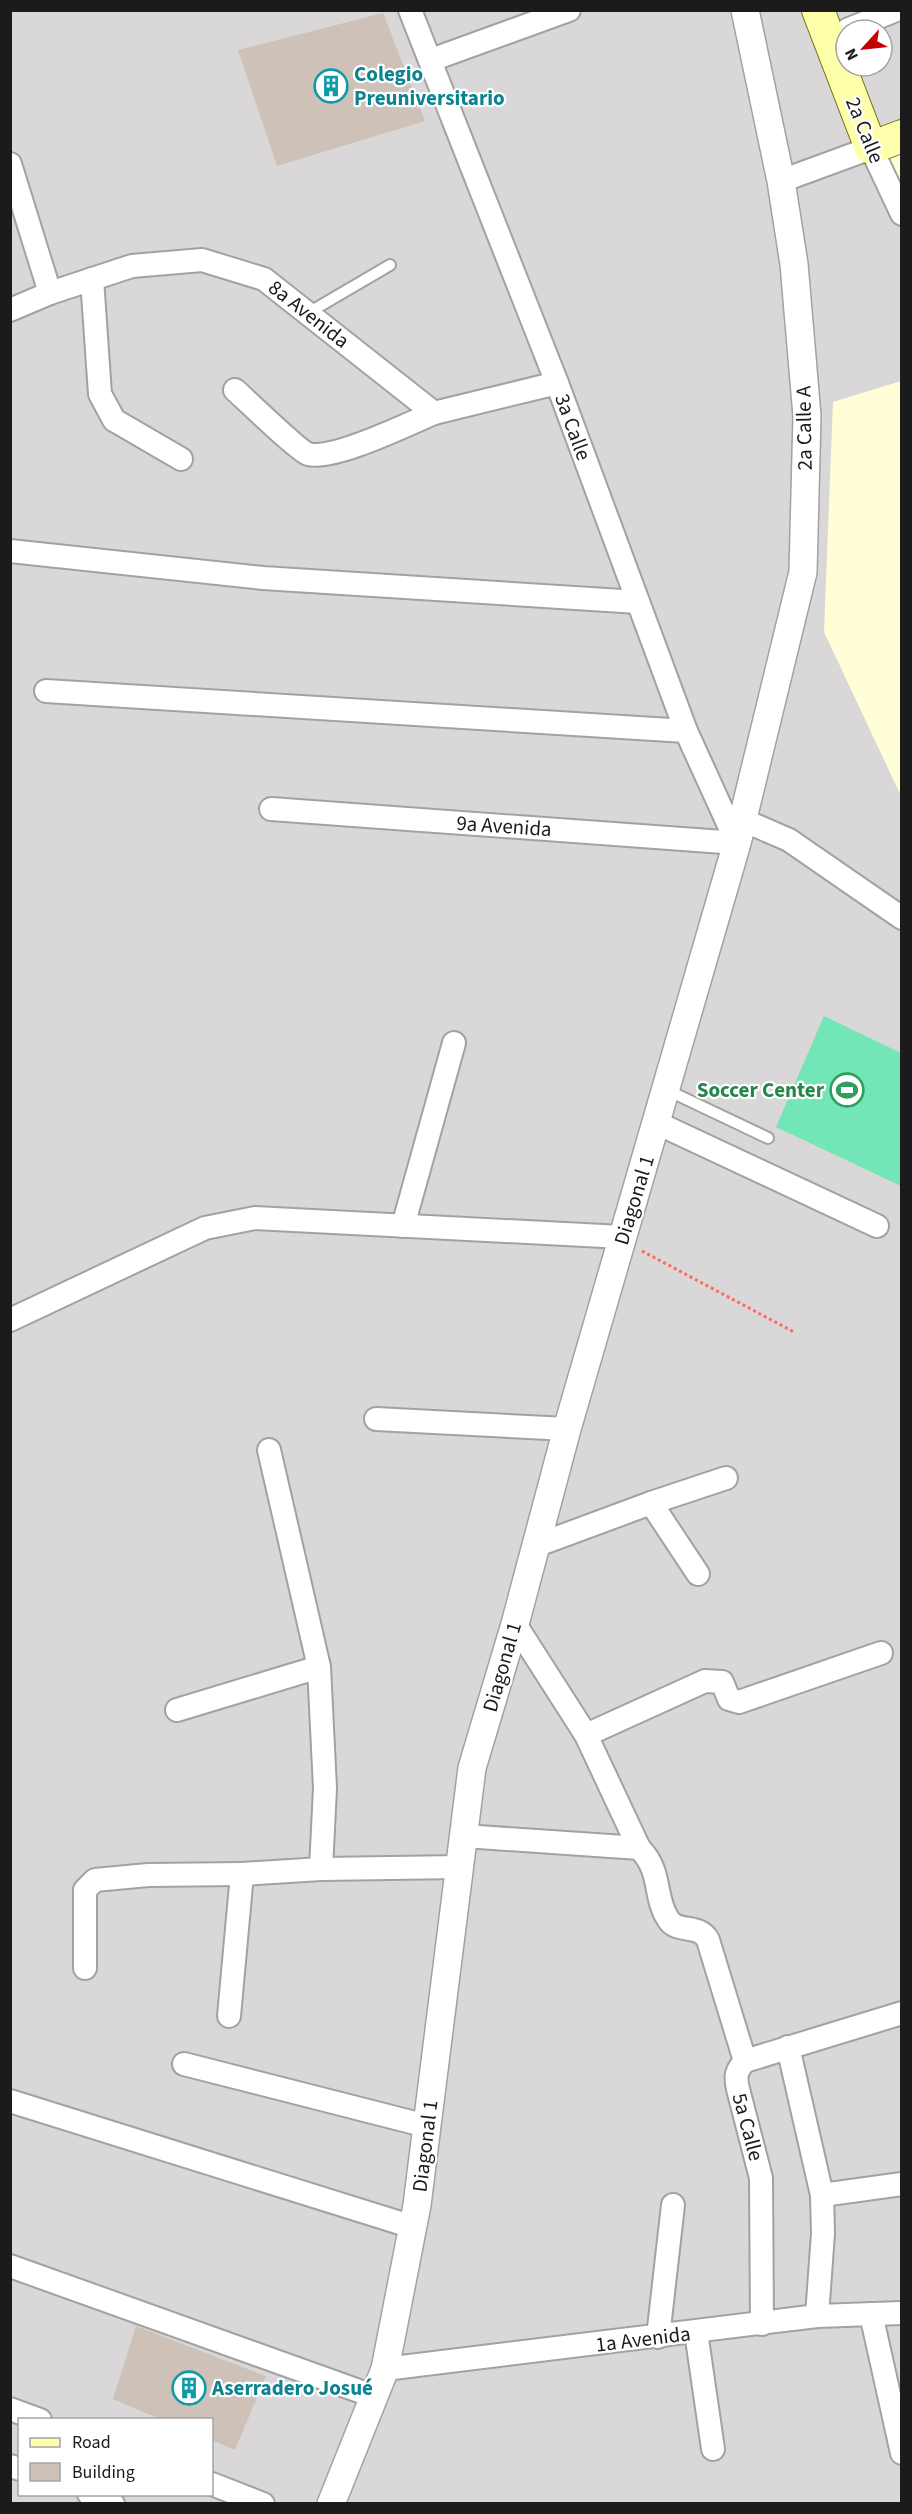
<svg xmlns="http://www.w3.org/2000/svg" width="912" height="2514" viewBox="0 0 912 2514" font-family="'Source Sans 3',sans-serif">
<rect width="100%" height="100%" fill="#eee8de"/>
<path fill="#d9d7d7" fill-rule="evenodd" d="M 11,11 L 901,11 L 901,2503 L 11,2504 ZM 846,30 L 882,30 L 882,66 L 846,66 ZM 20,2420 L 212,2420 L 212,2494 L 20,2494 Z"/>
<g fill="#fffed6">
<polygon points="901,146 901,183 887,152"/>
<polygon points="901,381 902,381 901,796 824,632 833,402"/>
</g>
<polygon fill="#73e6b7" points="824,1016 901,1053 901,1186 776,1127"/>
<g fill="#cec1b8">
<polygon points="383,13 425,121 277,166 238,50"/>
<polygon points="136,2326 266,2376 235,2450 212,2440 212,2420 162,2420 113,2399"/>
</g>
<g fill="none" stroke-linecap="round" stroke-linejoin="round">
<g stroke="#a2a2a2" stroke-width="14">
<g id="service">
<polyline points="308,313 390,265"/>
<polyline points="667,1090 768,1138"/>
</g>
</g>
<g stroke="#a2a2a2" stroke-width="26">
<g id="minor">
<polyline points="847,30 896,10"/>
<polyline points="431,60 569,10"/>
<polyline points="10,164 50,293"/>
<polyline points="781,181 871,148 902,214"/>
<polyline points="92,279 100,394 114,420 181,459"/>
<polyline points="10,310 50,293 132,266 202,260 264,279 434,413 557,383"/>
<path d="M 235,390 C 246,400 299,451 308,454 C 333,461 408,424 434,413"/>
<polyline points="10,551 263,578 638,602"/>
<polyline points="46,691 686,731"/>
<polyline points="271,809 737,843 686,731 557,383 410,10"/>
<polyline points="743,820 789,840 902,918"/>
<polyline points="657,1123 877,1226"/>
<polyline points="403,1226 454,1043"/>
<polyline points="10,1320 205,1228 255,1218 622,1237"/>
<polyline points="376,1419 567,1429"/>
<polyline points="269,1450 319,1667 325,1788 321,1869"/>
<polyline points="651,1503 726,1478"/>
<polyline points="535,1546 651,1503 698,1574"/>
<polyline points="515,1624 586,1735 639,1848"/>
<polyline points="177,1710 319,1667"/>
<polyline points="586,1735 705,1681 722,1682 729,1699 739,1702 881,1653"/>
<path d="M 464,1836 L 639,1848 C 663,1872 653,1896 668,1919 C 677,1934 699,1923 708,1940 L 745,2061"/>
<polyline points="85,1968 85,1890 95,1880 148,1875 242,1874"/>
<polyline points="229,2016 242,1874 321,1869 460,1867"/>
<polyline points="788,2047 822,2195 823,2233 817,2316"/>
<polyline points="184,2064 427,2126"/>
<polyline points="10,2101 413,2227"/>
<polyline points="822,2195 902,2184"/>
<polyline points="10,2266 373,2396"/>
<polyline points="871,2314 902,2453"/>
<path d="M 762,2324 L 761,2178 L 738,2089 C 735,2076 736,2071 745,2061 L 902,2013"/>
<polyline points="696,2332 713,2449"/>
<polyline points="658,2337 673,2205"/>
<polyline points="385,2369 817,2316 902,2313"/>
<polyline points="10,2409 40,2420"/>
<polyline points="10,2466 20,2469"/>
<polyline points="212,2484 263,2504"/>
<polyline points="89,2494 113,2504"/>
</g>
</g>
<g stroke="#a2a2a2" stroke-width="30">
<polyline id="tertiary" points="331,2504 385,2369 417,2205 472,1768 515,1624 567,1429 737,843 803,572 807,416 794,264 781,181 745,10"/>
</g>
<g stroke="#6a7300" stroke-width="34">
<polyline id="secondary" points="818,10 871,148 902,136"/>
</g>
<polyline stroke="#ff6a5e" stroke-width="3" stroke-dasharray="3 3" stroke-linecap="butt" points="642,1251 794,1332"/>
<use href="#service" stroke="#fff" stroke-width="10"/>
<use href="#minor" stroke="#fff" stroke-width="22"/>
<use href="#tertiary" stroke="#fff" stroke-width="27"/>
<use href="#secondary" stroke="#fdffab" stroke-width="32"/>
</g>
<defs>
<g id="building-ring" transform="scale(1.725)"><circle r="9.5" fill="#fff" stroke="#0f9aa8" stroke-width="1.5"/><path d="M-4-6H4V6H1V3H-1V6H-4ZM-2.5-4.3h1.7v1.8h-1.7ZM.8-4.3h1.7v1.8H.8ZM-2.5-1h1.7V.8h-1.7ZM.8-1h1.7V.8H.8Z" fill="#0f9aa8"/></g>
<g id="stadium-ring" transform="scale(1.725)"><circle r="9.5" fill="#fff" stroke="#2e9e5b" stroke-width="1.5"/><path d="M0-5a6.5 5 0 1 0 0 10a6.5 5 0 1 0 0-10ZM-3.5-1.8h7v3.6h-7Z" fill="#2e9e5b"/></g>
</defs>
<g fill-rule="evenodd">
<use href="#building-ring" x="331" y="86"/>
<use href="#stadium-ring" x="847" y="1090"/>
<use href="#building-ring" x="189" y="2388"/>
</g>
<g text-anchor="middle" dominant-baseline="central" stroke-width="4.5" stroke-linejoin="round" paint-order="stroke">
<g font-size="21" font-weight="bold" fill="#0d838f" stroke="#fff" text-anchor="start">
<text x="354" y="74">Colegio<tspan x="354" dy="24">Preuniversitario</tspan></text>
<text x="212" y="2388">Aserradero Josué</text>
</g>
<g font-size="21" fill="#1b1b1b" stroke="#fff">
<text transform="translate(865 130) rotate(68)">2a Calle</text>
<text transform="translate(309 314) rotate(38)">8a Avenida</text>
<text transform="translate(573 427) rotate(70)">3a Calle</text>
<text transform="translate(804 428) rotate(-91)">2a Calle A</text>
<text transform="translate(504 826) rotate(4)">9a Avenida</text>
<text transform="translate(634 1200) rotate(-73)">Diagonal 1</text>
<text transform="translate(502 1667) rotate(-74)">Diagonal 1</text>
<text transform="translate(748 2127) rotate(75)">5a Calle</text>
<text transform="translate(425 2146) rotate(-83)">Diagonal 1</text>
<text transform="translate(643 2339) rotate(-7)">1a Avenida</text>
</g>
<g font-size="21" font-weight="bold" fill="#27864d" stroke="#fff" text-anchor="end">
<text x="824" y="1090">Soccer Center</text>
</g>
</g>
<rect width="912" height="2514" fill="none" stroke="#1b1b1b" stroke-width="24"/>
<rect x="18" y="2418" width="195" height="78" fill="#ffffff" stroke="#a4a4a4" stroke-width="1.5"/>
<rect x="30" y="2438" width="30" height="9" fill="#fdffab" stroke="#a4a4a4" stroke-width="1.5"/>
<text x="72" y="2448" font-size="18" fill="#1b1b1b">Road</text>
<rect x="30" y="2463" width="30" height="18" fill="#cec1b8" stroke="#a4a4a4" stroke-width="1.5"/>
<text x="72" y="2478" font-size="18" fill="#1b1b1b">Building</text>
<g transform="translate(864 48) rotate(243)"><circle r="28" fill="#ffffff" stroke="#a4a4a4" stroke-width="1.5"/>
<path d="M0-4.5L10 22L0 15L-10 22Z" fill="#c50005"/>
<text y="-9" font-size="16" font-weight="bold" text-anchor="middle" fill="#1b1b1b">N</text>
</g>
</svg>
